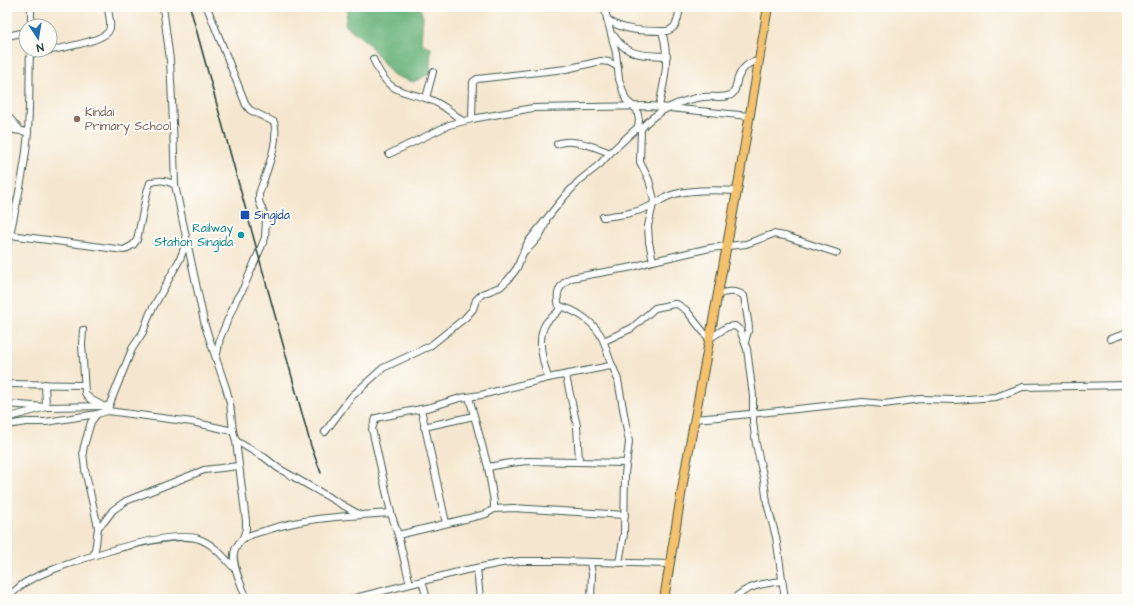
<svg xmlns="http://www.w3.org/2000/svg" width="1134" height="606" viewBox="0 0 1134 606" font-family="'Architects Daughter',sans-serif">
<rect width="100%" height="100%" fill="#fdfcf7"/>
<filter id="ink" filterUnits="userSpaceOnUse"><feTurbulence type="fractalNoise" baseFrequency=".025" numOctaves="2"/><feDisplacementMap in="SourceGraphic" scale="8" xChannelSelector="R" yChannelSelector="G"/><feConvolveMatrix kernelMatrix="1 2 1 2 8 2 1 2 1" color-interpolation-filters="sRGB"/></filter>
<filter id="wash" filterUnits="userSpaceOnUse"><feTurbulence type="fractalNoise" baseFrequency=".012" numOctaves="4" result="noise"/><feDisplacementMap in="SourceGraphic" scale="16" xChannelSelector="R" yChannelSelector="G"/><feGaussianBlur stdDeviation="0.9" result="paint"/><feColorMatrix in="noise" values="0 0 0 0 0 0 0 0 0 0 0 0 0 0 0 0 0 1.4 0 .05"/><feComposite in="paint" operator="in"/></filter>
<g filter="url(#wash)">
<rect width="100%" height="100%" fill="#f5e7cf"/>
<polygon fill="#68b279" stroke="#447856" points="348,7 420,7 423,17 421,43 431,48 430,74 413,82 393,75 368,43 345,25"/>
</g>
<g filter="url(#ink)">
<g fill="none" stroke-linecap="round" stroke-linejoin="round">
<g stroke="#3f564b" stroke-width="8">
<g id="minor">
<polyline points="163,7 170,60 173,123 175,185 205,326 226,388 230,403 233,431 236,441 246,521 246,529 243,538"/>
<path d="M 207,7 L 246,105 L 250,110 L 274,122 C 280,143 265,174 259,194 L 259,201 L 266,219 L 265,238 L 243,289 L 237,298 L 220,338 L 216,359"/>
<path d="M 607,19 C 623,32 648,31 667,31 C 678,28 678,17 680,7"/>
<polyline points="31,26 31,7"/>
<polyline points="7,36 26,32"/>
<path d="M 614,36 C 628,57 644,55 667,56"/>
<path d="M 30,54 C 45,51 100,43 108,32 C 113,26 108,14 108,7"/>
<path d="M 373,59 C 377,68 382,78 390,85 C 400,93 413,94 425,98 C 437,101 453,113 462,121"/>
<polyline points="426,98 433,72"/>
<path d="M 659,106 C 665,79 670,59 662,31"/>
<polyline points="7,115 20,130"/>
<polyline points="472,119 473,82 477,79 566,69 601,61 609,62 618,67"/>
<polyline points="7,129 28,132"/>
<path d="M 557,144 C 571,137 596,147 610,153"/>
<polyline points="389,154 449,125 472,119 533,108 650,106 749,116"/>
<path d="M 603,217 C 618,215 633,214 648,207 C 656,204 664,197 672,195 C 690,189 718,190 737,191"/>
<path d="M 7,235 L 10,235 C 17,201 26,165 28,130 C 30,103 29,76 30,50"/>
<path d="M 7,245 L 10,235 L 124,250 L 133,245 L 137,240 L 147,192 L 150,183 C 159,179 166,180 175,185"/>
<path d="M 525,251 C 535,243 542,234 546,222"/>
<path d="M 653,261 L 649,242 L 648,226 L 654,200 L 649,180 L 640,162 L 641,129 C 655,111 681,100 703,97 C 711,96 720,98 728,96 C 737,94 735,85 738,78 C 741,70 749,60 758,62"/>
<path d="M 717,295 C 725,291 737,290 744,296 L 749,327 L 745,342"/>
<path d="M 559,306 C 576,310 596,323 603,340 C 607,349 608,358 613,367"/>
<polyline points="83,330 82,344 85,393 90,399 103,406"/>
<polyline points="1110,339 1127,333"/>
<polyline points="604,341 632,328 655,308 674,304 677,304 686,310 709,339 727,327 735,326 740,330 747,349 753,396 753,422 756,444 764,480 767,503 776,537 785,599"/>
<polyline points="566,376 577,426 579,461"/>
<path d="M 548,378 C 543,362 536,338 546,323 C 549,318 556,315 559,310 C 559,306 558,304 558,300 C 556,290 563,282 571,278 L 633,267 L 653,261 L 710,248 L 746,244 L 773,234 L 785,236 L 837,253"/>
<polyline points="7,384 83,385"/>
<polyline points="7,404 46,407 109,406"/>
<polyline points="421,409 446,523"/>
<polyline points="108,411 109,406 132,349 143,332 150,313 180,259 186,243"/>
<polyline points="7,418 46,407 45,384"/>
<polyline points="694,419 730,416 863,402 884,404 921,399 954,400 996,397 1023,387 1127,385"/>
<polyline points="7,425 26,422 46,422 97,414 108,411 192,422 233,431"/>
<polyline points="424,427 474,416"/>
<polyline points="325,432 351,397 383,368 430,346 465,318 473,309 476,300 482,294 500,287 508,280 517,268 525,248 528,242 564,197 579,181 600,164 610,153 638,127 639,120 637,110 626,100 619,79 616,53 604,7"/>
<polyline points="236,441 264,457 278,468 360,515"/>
<polyline points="488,467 510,463 527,461 626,463"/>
<polyline points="494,509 513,508 625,515"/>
<polyline points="98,527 104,522 113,510 126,501 204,470 239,466"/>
<polyline points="398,535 486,514 494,509 494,502 488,467 469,397"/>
<polyline points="94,555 96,544 98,527 85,470 83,452 84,446 91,422 97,414"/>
<polyline points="590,563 592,574 591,599"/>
<polyline points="477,568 480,599"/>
<polyline points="422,581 427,599"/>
<polyline points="410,584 398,535 391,513 372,429 376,418 431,407 460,398 481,395 548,378 610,366 613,367 618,380 629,442 625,474 624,534 619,563"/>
<path d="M 7,597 C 14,593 19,586 26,582 C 55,565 169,528 199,539 C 214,544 225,559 236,570"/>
<path d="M 247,599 C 242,587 230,562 235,550 C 236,546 241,540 244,538 C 251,534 260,532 267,530 C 307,517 349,516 391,513"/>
<polyline points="351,599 466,570 502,563 521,561 558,561 670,564"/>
<path d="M 734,599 C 746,586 765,583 782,581"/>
</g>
</g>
<g stroke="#3f564b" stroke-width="10">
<polyline id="major" points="664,599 685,471 737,191 768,7"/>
</g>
<use href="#minor" stroke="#fff" stroke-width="6"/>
<use href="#major" stroke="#f5c16b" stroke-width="8"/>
<polyline stroke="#1f3d34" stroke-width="1.5" points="190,7 311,446 321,473"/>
</g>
</g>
<circle fill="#8d6e63" stroke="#fdfcf7" stroke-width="1.5" cx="77" cy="119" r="4"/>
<rect fill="#1a4fb4" stroke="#fdfcf7" stroke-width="1.5" x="240" y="210" width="10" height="10" rx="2"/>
<circle fill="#0f9aa8" stroke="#fdfcf7" stroke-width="1.5" cx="241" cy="235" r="4"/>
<g text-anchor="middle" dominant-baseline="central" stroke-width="4" stroke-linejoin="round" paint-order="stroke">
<g font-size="12" fill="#785e54" stroke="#fdfcf7" text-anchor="start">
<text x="85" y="112">Kindai<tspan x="85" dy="14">Primary School</tspan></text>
</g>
<g font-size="12" fill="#164399" stroke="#fdfcf7" text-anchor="start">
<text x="254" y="215">Singida</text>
</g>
<g font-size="12" fill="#0d838f" stroke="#fdfcf7" text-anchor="end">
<text x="233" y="228">Railway<tspan x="233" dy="14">Station Singida</tspan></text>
</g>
</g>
<rect width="1134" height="606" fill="none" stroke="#fdfcf7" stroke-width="24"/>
<g transform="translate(38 38) rotate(168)"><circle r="19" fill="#fdfcf7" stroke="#a4b0a9"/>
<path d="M0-3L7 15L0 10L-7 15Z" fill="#1f6fb2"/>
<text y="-6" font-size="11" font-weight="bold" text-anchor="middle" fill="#1f3d34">N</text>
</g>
</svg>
